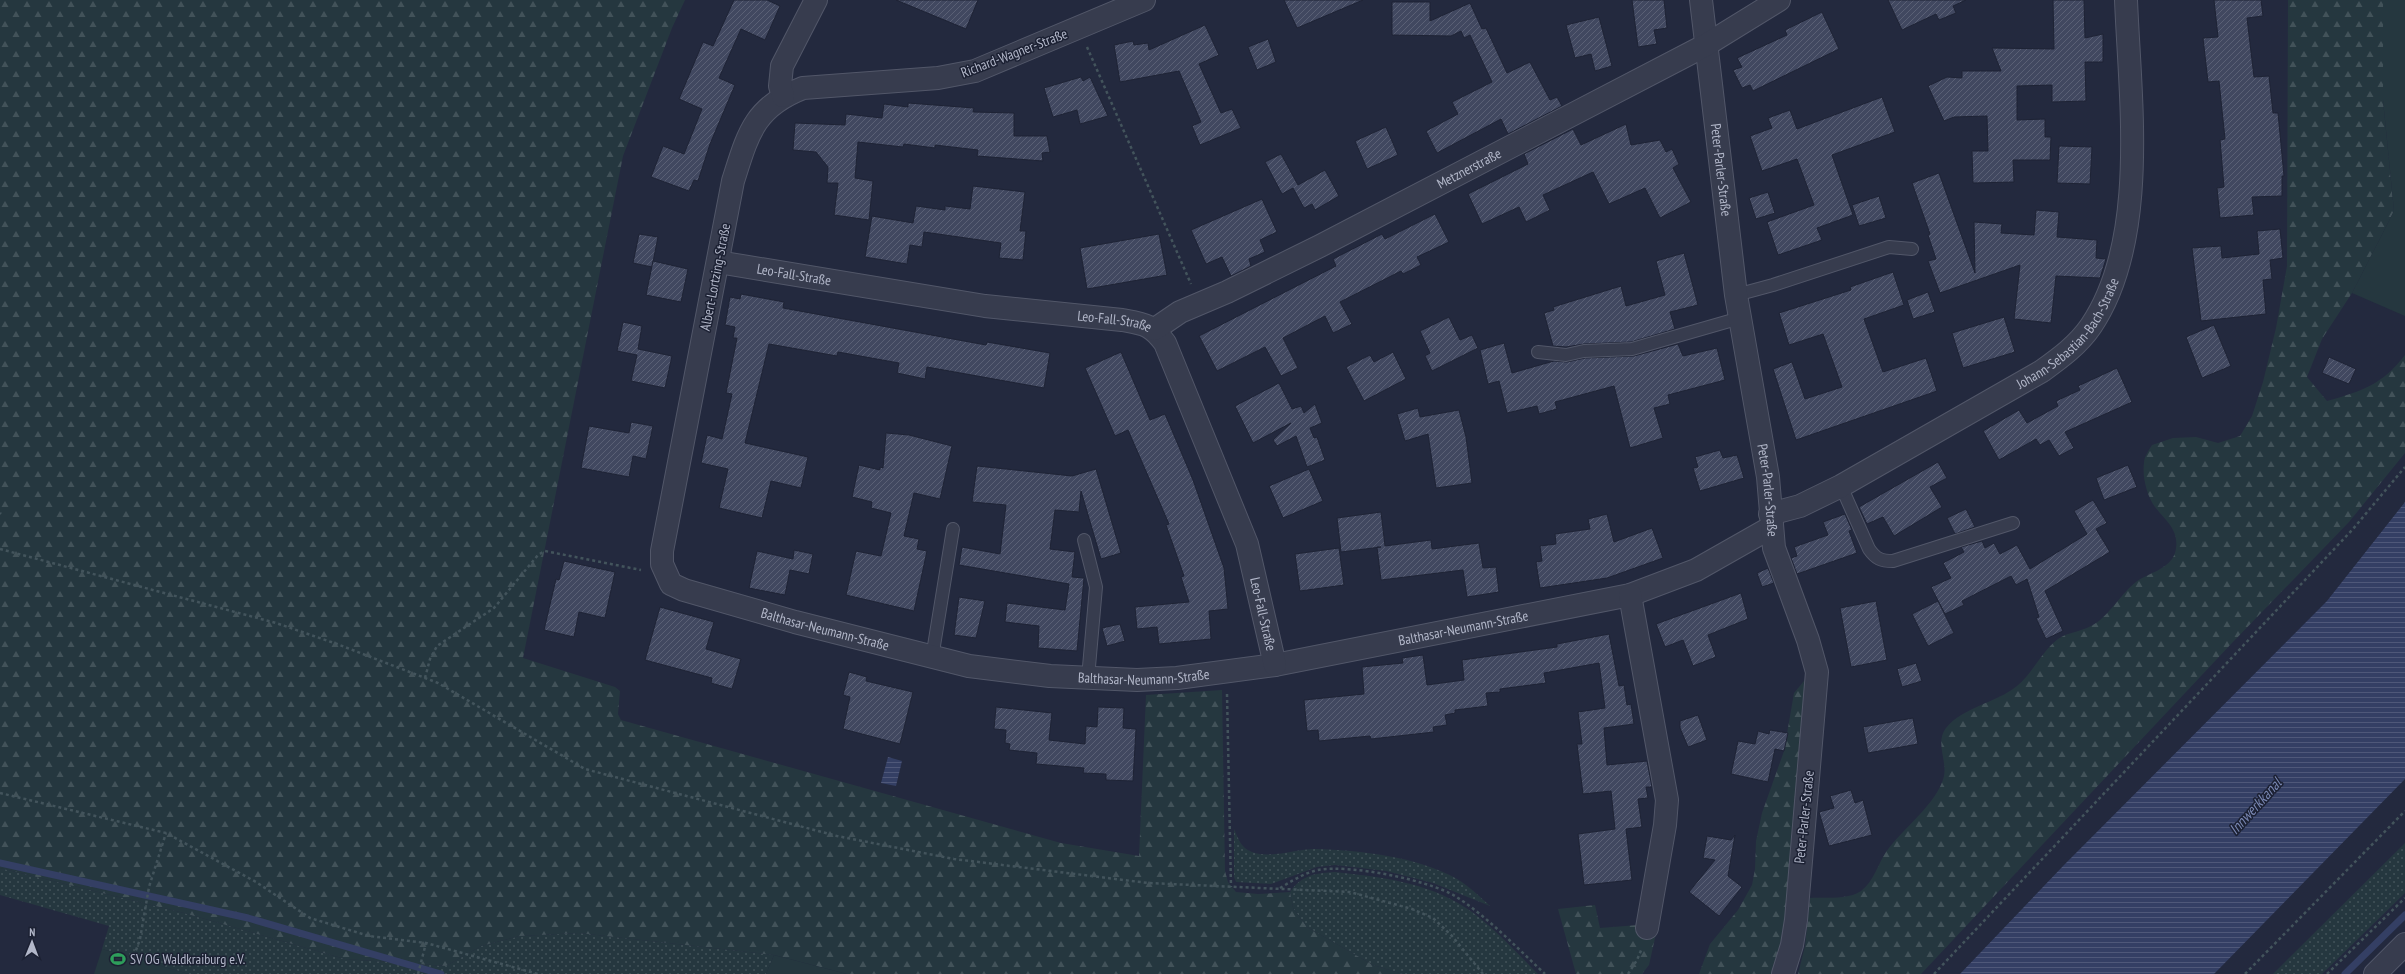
<svg xmlns="http://www.w3.org/2000/svg" width="2405" height="974" viewBox="0 0 2405 974" font-family="'PT Sans Narrow',sans-serif">
<defs>
<pattern id="grass-dots" width="8" height="8" patternUnits="userSpaceOnUse"><rect width="8" height="8" fill="#25373f"/><path d="M2 2h.1M6 6h.1" fill="none" stroke="#425259" stroke-width="1.8" stroke-linecap="round"/></pattern>
<pattern id="forest-firs" width="22" height="20" patternUnits="userSpaceOnUse"><rect width="22" height="20" fill="#25373f"/><path d="M5 1l3.5 6h-7zM16 11l3.5 6h-7z" fill="#425259"/></pattern>
<pattern id="water-rules" width="6" height="5" patternUnits="userSpaceOnUse"><rect width="6" height="5" fill="#343f64"/><path d="M0 2.5h6" fill="none" stroke="#4f5879"/></pattern>
<pattern id="building-hatch" width="6" height="6" patternUnits="userSpaceOnUse"><rect width="6" height="6" fill="#414860"/><path d="M-1 1l2-2M0 6l6-6M5 7l2-2" fill="none" stroke="#5a6075"/></pattern>
</defs>
<rect width="100%" height="100%" fill="#23293e"/>
<g fill="url(#grass-dots)">
<path d="M 1234,829 C 1239,840 1241,848 1252,852 C 1271,859 1296,849 1315,849 C 1360,850 1419,857 1457,879 C 1469,886 1480,897 1490,906 L 1433,883 L 1386,871 L 1335,865 L 1317,867 L 1271,884 L 1236,882 L 1234,877 Z"/>
<polygon points="2405,843 2405,893 2322,974 2273,974"/>
<polygon points="0,868 184,913 345,959 446,966 481,946 520,936 579,933 774,955 766,974 189,974 102,949 109,926 0,895"/>
<path d="M 1335,872 C 1381,877 1427,882 1466,908 C 1490,923 1518,954 1538,974 L 1403,974 L 1373,965 L 1307,927 L 1293,908 L 1290,892 C 1301,875 1316,873 1335,872 Z"/>
</g>
<g fill="url(#forest-firs)">
<polygon points="0,0 685,0 672,28 623,156 523,658 615,687 620,691 618,714 621,720 1061,843 1139,856 1146,695 1222,690 1225,871 1228,882 1236,892 1258,894 1290,892 1293,908 1307,927 1373,965 1403,974 847,974 774,955 579,933 520,936 481,946 446,966 345,959 184,913 0,868"/>
<path d="M 2288,0 L 2383,0 L 2383,100 L 2394,211 L 2352,293 L 2322,339 L 2307,377 L 2327,401 C 2362,391 2382,385 2405,355 L 2405,453 L 2349,522 L 2232,643 L 1921,974 L 1798,974 L 1805,946 L 1810,898 C 1825,897 1848,900 1861,891 C 1874,881 1878,864 1886,852 C 1902,829 1938,803 1944,776 C 1947,760 1935,742 1946,728 C 1963,707 1996,703 2017,686 C 2033,673 2041,652 2058,639 C 2068,632 2080,632 2091,626 C 2108,618 2121,593 2136,582 C 2148,573 2170,569 2175,553 C 2181,531 2166,521 2155,507 C 2147,496 2142,477 2144,463 C 2144,457 2149,450 2152,445 L 2173,438 L 2196,437 L 2218,443 L 2240,436 L 2252,416 L 2263,382 L 2276,328 L 2287,266 Z"/>
<polygon points="1809,675 1786,920 1774,970 1772,974 1699,974 1710,944 1738,910 1752,885 1755,869 1756,841 1762,813 1784,751 1794,693"/>
<polygon points="1595,905 1600,928 1638,925 1657,929 1649,965 1642,974 1576,974 1558,909"/>
</g>
<g fill="#25373f">
<polygon points="2383,0 2405,0 2405,316 2352,293 2394,211 2383,100"/>
<polygon points="102,949 189,974 94,974"/>
<polygon points="774,955 847,974 766,974"/>
</g>
<g fill="url(#water-rules)">
<polygon points="2405,502 2405,779 2214,974 1960,974 2064,865 2327,601"/>
<polygon points="888,757 902,761 896,786 881,783"/>
</g>
<g fill="none" stroke-linecap="round" stroke-linejoin="round">
<g stroke="#343f64" stroke-width="7">
<polyline points="0,863 248,918 441,974"/>
<polyline points="2345,974 2405,915"/>
</g>
</g>
<g fill="url(#building-hatch)" stroke="#1e2335">
<polygon points="734,0 767,0 780,6 765,40 741,29 719,78 735,85 710,144 698,181 694,180 689,191 651,177 663,146 684,154 702,109 679,99 703,42 713,46"/>
<polygon points="896,0 978,0 966,29"/>
<polygon points="1284,0 1363,0 1297,28"/>
<polygon points="1632,0 1664,0 1667,28 1654,30 1657,44 1638,47"/>
<polygon points="1888,0 1966,0 1953,6 1956,13 1939,20 1936,14 1902,30"/>
<polygon points="2053,0 2084,0 2085,38 2103,34 2103,62 2085,62 2086,101 2052,102 2052,85 2017,86 2017,120 2045,119 2045,137 2051,137 2050,160 2013,160 2014,182 1973,183 1972,151 1988,151 1987,116 1954,117 1944,121 1928,86 1947,77 1962,78 1962,71 2001,71 1992,48 2054,49"/>
<polygon points="2214,0 2261,0 2263,16 2247,18 2254,77 2269,76 2273,113 2278,113 2284,176 2282,176 2282,196 2252,197 2254,215 2220,218 2217,188 2224,187 2220,140 2225,139 2219,81 2208,82 2203,38 2218,37"/>
<polygon points="1392,2 1430,2 1430,21 1470,3 1482,29 1486,28 1507,73 1530,62 1550,100 1557,97 1562,106 1508,134 1501,119 1437,153 1426,131 1458,114 1452,102 1492,82 1470,35 1464,38 1461,31 1451,36 1392,35"/>
<polygon points="1822,12 1839,49 1753,91 1750,85 1742,88 1733,70 1742,67 1737,58 1787,35 1785,30"/>
<polygon points="1599,17 1612,66 1595,71 1591,54 1575,58 1566,25"/>
<polygon points="1205,25 1219,55 1199,64 1221,113 1232,109 1241,128 1200,145 1192,126 1201,122 1179,71 1120,82 1114,45 1133,41 1134,45 1148,43 1149,50"/>
<polygon points="1268,39 1276,62 1257,70 1248,47"/>
<polygon points="1081,77 1083,81 1090,77 1108,116 1080,124 1077,110 1053,117 1044,88"/>
<polygon points="1882,97 1895,132 1832,155 1853,215 1817,228 1822,240 1778,255 1767,222 1814,205 1797,159 1762,171 1750,136 1772,128 1768,118 1790,110 1797,129"/>
<polygon points="908,103 974,108 973,112 1014,113 1014,136 1047,136 1050,152 1042,153 1043,161 977,156 978,150 935,145 935,148 904,144 903,147 858,142 855,178 873,181 869,220 834,215 838,183 827,183 828,167 816,152 793,150 795,123 845,125 846,114 882,118 884,104 908,107"/>
<polygon points="1626,124 1631,145 1660,140 1666,152 1672,149 1679,164 1673,168 1691,202 1660,218 1645,188 1609,204 1593,172 1543,195 1550,210 1526,222 1519,207 1482,224 1468,194 1528,164 1524,154 1573,129 1581,145"/>
<polygon points="1386,127 1398,155 1367,169 1355,141"/>
<polygon points="2059,146 2092,147 2090,184 2057,183"/>
<polygon points="1281,154 1298,185 1325,170 1339,196 1315,210 1312,204 1304,208 1293,188 1282,194 1265,162"/>
<polygon points="1939,173 1975,273 1974,222 2002,224 2001,233 2034,235 2036,210 2059,212 2057,237 2097,240 2096,258 2106,259 2100,278 2056,276 2051,323 2014,319 2020,265 1940,293 1928,261 1936,259 1928,235 1930,234 1912,183"/>
<polygon points="973,186 1025,192 1020,231 1026,231 1023,260 999,258 1001,243 924,232 922,247 910,245 907,264 865,257 872,216 913,223 916,206 945,210 945,206 970,209"/>
<polygon points="1768,192 1775,213 1756,219 1749,198"/>
<polygon points="1879,196 1886,218 1859,226 1852,205"/>
<polygon points="1262,199 1277,232 1260,240 1265,252 1249,259 1251,266 1231,276 1222,257 1206,264 1191,230"/>
<polygon points="1435,214 1449,242 1417,257 1421,265 1403,274 1401,271 1340,302 1352,324 1333,333 1325,316 1283,338 1298,368 1281,376 1265,347 1217,371 1199,336 1336,266 1333,259 1382,234 1385,239"/>
<polygon points="2280,229 2283,258 2270,260 2272,279 2263,280 2266,314 2201,321 2192,248 2221,246 2222,258 2259,254 2257,231"/>
<polygon points="639,234 658,237 652,267 633,263"/>
<polygon points="1159,234 1167,275 1087,289 1080,248"/>
<polygon points="1684,253 1698,305 1670,312 1675,329 1631,342 1584,344 1566,347 1553,346 1544,313 1554,310 1553,307 1621,286 1626,306 1665,295 1656,261"/>
<polygon points="653,261 688,269 681,302 646,295"/>
<polygon points="1893,272 1904,305 1864,319 1883,372 1926,358 1937,391 1796,440 1773,369 1792,362 1805,399 1842,387 1823,334 1789,345 1779,313 1851,290 1850,287"/>
<polygon points="1928,292 1935,312 1913,319 1907,300"/>
<polygon points="741,294 784,302 783,308 986,345 987,342 1050,353 1044,388 927,367 925,379 897,373 899,363 838,352 837,356 769,344 745,443 808,457 801,488 771,481 762,518 719,508 728,469 701,463 707,435 722,439 732,394 726,393 737,338 733,338 735,327 725,325 730,297 740,299"/>
<polygon points="1449,317 1460,340 1472,335 1478,348 1432,371 1425,356 1430,353 1420,331"/>
<polygon points="2004,317 2015,352 1963,368 1952,333"/>
<polygon points="623,322 642,326 638,349 672,356 665,388 631,381 637,355 617,351"/>
<polygon points="2214,325 2231,366 2202,378 2186,337"/>
<polygon points="1504,343 1512,373 1554,361 1567,362 1585,358 1634,356 1678,344 1683,356 1717,348 1725,380 1668,395 1670,404 1654,408 1663,438 1630,448 1614,386 1555,402 1557,409 1539,414 1537,406 1507,413 1499,381 1488,384 1480,350"/>
<polygon points="1121,352 1150,420 1165,414 1193,480 1224,568 1228,609 1209,611 1211,639 1159,644 1157,627 1137,629 1135,607 1189,602 1181,577 1184,576 1166,525 1169,524 1128,430 1115,436 1085,368"/>
<polygon points="1393,352 1406,379 1364,401 1346,367 1370,355 1374,362"/>
<polygon points="2329,357 2356,369 2349,384 2322,373"/>
<polygon points="2117,368 2132,402 2065,432 2074,448 2059,456 2049,440 2040,445 2036,439 1999,460 1983,431 2019,410 2027,423 2058,406 2056,401 2080,390 2078,386"/>
<polygon points="1279,383 1292,409 1301,406 1304,413 1315,404 1322,423 1310,428 1314,438 1317,437 1325,460 1307,467 1296,436 1277,446 1273,440 1291,423 1253,443 1235,406"/>
<polygon points="1418,408 1420,417 1459,410 1466,437 1472,483 1436,488 1428,434 1405,441 1397,414"/>
<polygon points="631,422 653,426 646,459 633,456 629,477 581,468 589,426 629,433"/>
<polygon points="886,433 909,435 952,446 940,499 914,493 904,536 919,539 917,549 927,551 914,611 846,595 856,551 881,556 891,513 871,508 872,502 852,497 859,465 880,470 880,467 883,468"/>
<polygon points="1720,450 1723,458 1737,455 1744,478 1700,491 1693,468 1698,467 1695,457"/>
<polygon points="1938,462 1947,478 1930,487 1942,507 1894,536 1883,517 1867,524 1859,507"/>
<polygon points="2128,465 2137,487 2104,500 2096,478"/>
<polygon points="977,466 1072,476 1096,469 1121,553 1101,559 1081,491 1079,512 1055,510 1050,549 1075,552 1072,577 1084,578 1077,651 1038,648 1039,626 1005,622 1007,603 1065,610 1069,584 959,565 962,547 1000,554 1006,505 972,502"/>
<polygon points="1309,469 1323,501 1283,518 1269,486"/>
<polygon points="2093,500 2107,523 2096,529 2110,552 2045,591 2063,631 2046,639 2036,618 2039,617 2027,579 2016,585 2011,576 1962,601 1964,605 1945,614 1931,587 1951,578 1943,563 1964,552 1961,547 1982,541 1985,548 1994,543 2000,554 2017,545 2030,569 2087,534 2074,511"/>
<polygon points="1966,509 1975,527 1955,534 1947,518"/>
<polygon points="1381,512 1385,546 1431,540 1432,549 1479,543 1483,568 1496,567 1499,592 1467,597 1463,570 1381,580 1377,547 1381,547 1341,552 1337,518"/>
<polygon points="1607,514 1614,542 1652,528 1663,558 1607,578 1540,588 1536,562 1542,561 1540,546 1556,544 1555,534 1590,529 1588,519"/>
<polygon points="1845,514 1852,530 1849,531 1857,553 1797,574 1791,558 1797,556 1794,547 1828,535 1823,522"/>
<polygon points="1339,548 1344,585 1300,591 1295,554"/>
<polygon points="794,550 813,554 809,574 790,570 785,595 749,588 757,551 793,559"/>
<polygon points="564,561 615,572 605,618 579,612 574,637 544,630 556,579 559,580"/>
<polygon points="1768,568 1774,583 1762,587 1757,573"/>
<polygon points="1741,593 1748,619 1708,635 1716,657 1693,666 1683,640 1665,647 1656,624"/>
<polygon points="959,597 985,601 976,638 954,635"/>
<polygon points="1876,601 1887,660 1851,667 1840,608"/>
<polygon points="1938,601 1954,633 1928,646 1912,614"/>
<polygon points="660,607 714,622 706,649 741,659 732,689 711,683 712,678 645,660"/>
<polygon points="1120,624 1125,641 1107,646 1102,628"/>
<polygon points="1609,634 1619,686 1624,685 1627,705 1631,704 1634,724 1604,728 1607,765 1647,761 1652,787 1646,787 1648,798 1638,799 1642,827 1626,829 1632,880 1584,885 1578,834 1615,829 1611,791 1583,794 1577,744 1582,744 1578,712 1605,708 1599,663 1544,673 1546,683 1500,689 1500,692 1486,693 1488,706 1455,710 1455,713 1445,715 1447,725 1433,727 1434,732 1371,739 1370,736 1319,741 1318,730 1307,731 1304,700 1364,694 1362,667 1403,663 1402,658 1423,655 1427,685 1464,680 1462,660 1557,647 1557,644"/>
<polygon points="1916,663 1922,681 1902,687 1897,669"/>
<polygon points="849,672 867,677 866,681 913,692 900,744 843,729 850,697 843,695"/>
<polygon points="996,707 1052,713 1049,740 1085,744 1086,726 1097,727 1098,707 1124,708 1123,728 1136,729 1133,781 1106,780 1106,774 1083,773 1084,768 1036,764 1037,753 1009,750 1010,744 1005,743 1006,730 994,729"/>
<polygon points="1698,715 1707,740 1688,747 1680,728 1680,721"/>
<polygon points="1913,718 1918,744 1868,753 1863,727"/>
<polygon points="1770,730 1788,733 1784,751 1775,749 1768,782 1731,774 1738,741 1755,744 1758,731 1769,734"/>
<polygon points="1851,790 1855,803 1863,800 1872,835 1829,846 1819,812 1834,808 1830,796"/>
<polygon points="1735,835 1728,876 1742,887 1719,916 1689,892 1715,860 1703,858 1707,836 1731,840"/>
</g>
<g fill="none" stroke-linecap="round" stroke-linejoin="round">
<g stroke="#525769" stroke-width="14">
<g id="lane">
<polyline points="1736,295 1773,285 1889,247 1912,249"/>
<polyline points="1538,352 1566,355 1584,351 1632,349 1740,318"/>
<path d="M 1841,486 L 1869,549 C 1876,559 1881,561 1893,561 L 2013,523"/>
<polyline points="1084,540 1096,587 1088,678"/>
<polyline points="932,658 953,529"/>
</g>
</g>
<g stroke="#525769" stroke-width="24">
<g id="street">
<path id="s1" d="M 1144,0 L 975,71 L 938,78 L 803,88 C 754,107 748,134 733,181 L 662,551 L 662,564 L 671,584 L 684,590 L 795,622 L 969,666 L 1050,676 L 1137,680 L 1177,678 L 1275,665 L 1630,595 L 1696,570 L 1770,528"/>
<path id="s2" d="M 1701,0 L 1736,295 L 1768,477 L 1774,548 L 1808,640 L 1817,672 L 1796,920 L 1792,945 L 1783,974"/>
<polyline points="783,96 780,86 782,66 816,0"/>
<path id="s3" d="M 718,262 L 985,306 L 1122,320 C 1144,324 1151,324 1165,343 L 1247,544 L 1275,665"/>
<path id="s4" d="M 1155,329 L 1180,312 L 1227,292 L 1320,246 L 1706,45 L 1779,0"/>
<path id="s5" d="M 1770,514 L 1800,506 L 1841,486 L 2042,371 C 2060,358 2078,345 2091,326 C 2149,240 2130,100 2126,0"/>
<polyline points="1630,595 1667,800 1665,825 1647,928"/>
<polyline points="2375,974 2405,944"/>
</g>
</g>
<g stroke="#43545c" stroke-width="2.5" stroke-dasharray="3 3" stroke-linecap="butt">
<polyline points="1087,47 1191,284"/>
<polyline points="0,513 1,514"/>
<polyline points="0,549 276,623 337,644 438,683 585,769 837,836 954,859 1148,883 1350,892 1412,909 1433,918 1452,936 1483,974"/>
<polyline points="425,678 430,659 437,646 494,608 538,555 545,551 641,570"/>
<polyline points="1227,694 1231,887"/>
<polyline points="0,793 166,833 256,882 310,918 369,936 426,943 538,974"/>
<path d="M 1280,888 C 1292,881 1304,873 1318,870 C 1350,864 1428,880 1455,896 C 1488,917 1516,947 1545,974"/>
<polyline points="134,956 140,939 149,887 166,833"/>
<polyline points="418,974 426,943"/>
<polyline points="1628,974 1637,960 1642,948"/>
<polyline points="1934,974 2353,529 2405,467"/>
<polyline points="2245,974 2405,811"/>
<polyline points="2327,974 2405,898"/>
</g>
<use href="#lane" stroke="#373c4e" stroke-width="12"/>
<use href="#street" stroke="#373c4e" stroke-width="22"/>
</g>
<defs>
<g id="stadium-bare" transform="scale(1.2)"><path d="M0-5a6.5 5 0 1 0 0 10a6.5 5 0 1 0 0-10ZM-3.5-1.8h7v3.6h-7Z" fill="#2e9e5b" stroke="#1c2133" stroke-width="2.5" paint-order="stroke"/></g>
</defs>
<g fill-rule="evenodd">
<use href="#stadium-bare" x="118" y="959"/>
</g>
<g text-anchor="middle" dominant-baseline="central" stroke-width="3" stroke-linejoin="round" paint-order="stroke">
<g font-size="14" fill="#b2b7c9" stroke="#1c2133">
<text transform="translate(1014 53) rotate(-21)">Richard-Wagner-Straße</text>
<text stroke="none"><textPath href="#s4" startOffset="353">Metznerstraße</textPath></text>
<text stroke="none"><textPath href="#s2" startOffset="171">Peter-Parler-Straße</textPath></text>
<text stroke="none"><textPath href="#s3" startOffset="77">Leo-Fall-Straße</textPath></text>
<text transform="translate(715 277) rotate(-79)">Albert-Lortzing-Straße</text>
<text stroke="none"><textPath href="#s3" startOffset="401">Leo-Fall-Straße</textPath></text>
<text stroke="none"><textPath href="#s5" startOffset="354">Johann-Sebastian-Bach-Straße</textPath></text>
<text stroke="none"><textPath href="#s2" startOffset="495">Peter-Parler-Straße</textPath></text>
<text stroke="none"><textPath href="#s3" startOffset="748">Leo-Fall-Straße</textPath></text>
<text stroke="none"><textPath href="#s1" startOffset="1051">Balthasar-Neumann-Straße</textPath></text>
<text stroke="none"><textPath href="#s1" startOffset="1699">Balthasar-Neumann-Straße</textPath></text>
<text stroke="none"><textPath href="#s1" startOffset="1375">Balthasar-Neumann-Straße</textPath></text>
<text transform="translate(1804 817) rotate(-84)">Peter-Parler-Straße</text>
</g>
<g font-size="14" fill="#b2b7c9" stroke="#1c2133" text-anchor="start">
<text x="130" y="959">SV OG Waldkraiburg e.V.</text>
</g>
<g font-size="15" font-style="italic" fill="#7987b2" stroke="#1c2133">
<text transform="translate(2255 806) rotate(-48)">Innwerkkanal</text>
</g>
</g>
<g transform="translate(32 942) rotate(1)" stroke="#1c2133" stroke-width="3" paint-order="stroke">
<path d="M0-3L7 15L0 10L-7 15Z" fill="#b2b7c9"/>
<text y="-6" font-size="11" font-weight="bold" text-anchor="middle" fill="#b2b7c9">N</text>
</g>
</svg>
